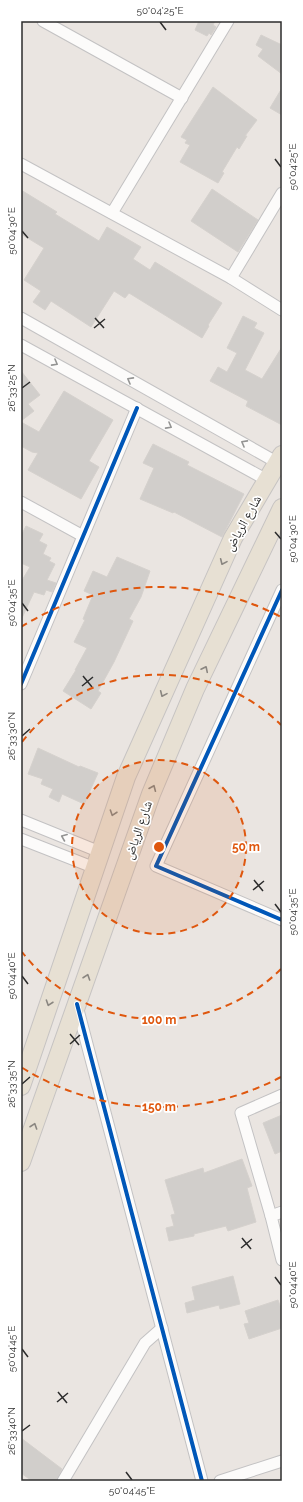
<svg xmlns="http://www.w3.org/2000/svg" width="303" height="1502" viewBox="0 0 303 1502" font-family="Raleway,'Noto Naskh Arabic',sans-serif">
<rect width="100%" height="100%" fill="#eae5e1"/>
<g fill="#d1cecb" stroke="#d5d1cd">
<polygon points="199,21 215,21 213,25 216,27 211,35 209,33 207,36 195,30"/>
<polygon points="261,35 282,45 282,74 258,56 263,49 256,45"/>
<polygon points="213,87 257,120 245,136 247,136 239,149 237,147 222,172 224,173 218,183 180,162 190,145 185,143 187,140 181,137"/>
<polygon points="282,88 282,115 270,108"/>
<polygon points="212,189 258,220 238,252 191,221"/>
<polygon points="21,190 57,212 55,214 99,241 107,227 141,247 133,259 150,270 155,262 222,303 208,325 209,326 202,338 129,293 125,298 114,291 91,327 51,301 45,310 33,302 41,291 24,280 44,248 21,234"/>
<polygon points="243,316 257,323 254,328 264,333 245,370 262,379 282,347 282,425 246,406 248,401 210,381 218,367 227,372 237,353 227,348"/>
<polygon points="21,371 40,395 28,404 34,411 21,421"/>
<polygon points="64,391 113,420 89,461 99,467 81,499 28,470 38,453 32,452 21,446 21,422 39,432"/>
<polygon points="153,444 189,462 187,465 244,494 222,537 174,512 173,513 140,499 154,468 143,463"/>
<polygon points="26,526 43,534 39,541 47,545 43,554 51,558 49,561 55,564 47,580 56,583 52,592 46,590 44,595 34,592 21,620 21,582 30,567 21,563 21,536"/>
<polygon points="117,557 150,571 141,597 129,619 133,621 114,662 98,691 101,693 91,709 63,691 76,670 75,670 87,648 74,642 85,620 83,619 93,595 84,591 93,571 107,577"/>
<polygon points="38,748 79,767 80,766 98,773 84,804 62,794 59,802 49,797 53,789 41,784 43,779 28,774"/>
<polygon points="282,1115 282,1151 275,1154 263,1123"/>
<polygon points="242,1159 252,1186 247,1188 256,1222 228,1231 226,1226 194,1234 194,1236 169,1241 166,1228 174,1226 171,1215 175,1214 165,1180 203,1168 204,1173"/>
<polygon points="233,1276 240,1304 220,1309 219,1305 187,1313 185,1303 195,1300 192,1287"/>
<polygon points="278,1300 282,1311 282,1328 249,1339 244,1324 249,1323 245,1311"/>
<polygon points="21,1438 62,1469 56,1481 32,1481 21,1473"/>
</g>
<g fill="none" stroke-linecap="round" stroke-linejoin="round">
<g stroke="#c3c2c3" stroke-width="13">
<g id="street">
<polyline points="43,21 182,98"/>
<polyline points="21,164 231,278 282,310"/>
<polyline points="112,213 228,21"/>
<polyline points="231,278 282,193"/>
<polyline points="21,318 278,463"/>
<polyline points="21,345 267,480"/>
<polyline points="21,502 83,536"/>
<polyline points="282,590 156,866 282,920"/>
<polyline points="21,684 137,408"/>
<polyline points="21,820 100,852"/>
<polyline points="21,839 95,868"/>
<polyline points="77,1006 202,1481"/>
<polyline points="282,1212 271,1216 282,1260"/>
<polyline points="271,1216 241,1113 282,1095"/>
<polyline points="63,1481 145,1343 162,1328"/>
<polyline points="220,1481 282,1461"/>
</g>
</g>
<g stroke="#c6c3c2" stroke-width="20">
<g id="primary">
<polyline points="21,1086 126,777 233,538 282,455"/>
<polyline points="21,1162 151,794 195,689 282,508"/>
</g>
</g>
<use href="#street" stroke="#fcfbfa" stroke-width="11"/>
<use href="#primary" stroke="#e7e0d3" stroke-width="18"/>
<g stroke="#fff" stroke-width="6">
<g id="cycleway">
<polyline points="282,590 156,866 282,920"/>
<polyline points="21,684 137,408"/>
<polyline points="77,1004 202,1481"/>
</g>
</g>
<use href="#cycleway" stroke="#0057b8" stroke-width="4"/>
</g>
<defs><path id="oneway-chevron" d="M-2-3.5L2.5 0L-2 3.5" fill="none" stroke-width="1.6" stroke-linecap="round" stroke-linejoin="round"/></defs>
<g stroke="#949493">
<use href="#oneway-chevron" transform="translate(55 363) rotate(29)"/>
<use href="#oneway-chevron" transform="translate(130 380) rotate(-151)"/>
<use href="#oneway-chevron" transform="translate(169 426) rotate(29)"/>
<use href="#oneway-chevron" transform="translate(244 443) rotate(-151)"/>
<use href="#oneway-chevron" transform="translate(64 837) rotate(-158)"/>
</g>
<g stroke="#8a8680">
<use href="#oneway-chevron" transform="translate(223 562) rotate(114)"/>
<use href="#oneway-chevron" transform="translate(205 669) rotate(-64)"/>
<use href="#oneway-chevron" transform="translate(163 694) rotate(114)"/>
<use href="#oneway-chevron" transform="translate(153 788) rotate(-67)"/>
<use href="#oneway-chevron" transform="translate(113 813) rotate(109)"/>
<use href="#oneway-chevron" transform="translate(87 977) rotate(-71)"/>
<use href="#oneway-chevron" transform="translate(49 1003) rotate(109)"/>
<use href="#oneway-chevron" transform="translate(34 1126) rotate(-71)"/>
</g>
<path fill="none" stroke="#2c2c2c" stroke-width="1.5" d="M 160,22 L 166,30M 275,159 L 281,167M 22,231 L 28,238M 95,318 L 104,328M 94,328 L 105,319M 22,388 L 30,382M 275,532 L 281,539M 22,603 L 28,611M 83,676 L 92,687M 82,686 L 93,677M 22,736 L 30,729M 254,880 L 263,891M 253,890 L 264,881M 275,904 L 281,912M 22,976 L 28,984M 70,1034 L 79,1045M 70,1044 L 80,1035M 22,1084 L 30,1077M 242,1238 L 251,1249M 241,1248 L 252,1239M 275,1277 L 281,1285M 22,1349 L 28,1357M 58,1392 L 67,1403M 57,1402 L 68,1393M 22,1431 L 30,1425M 126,1472 L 132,1480"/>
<circle cx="159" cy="847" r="87" fill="#df570e" fill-opacity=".12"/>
<g fill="none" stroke="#df570e" stroke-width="2" stroke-dasharray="7 5">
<circle cx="159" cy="847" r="87"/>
<path d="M281 969A173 173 0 0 1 22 952M22 742A173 173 0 0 1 281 725"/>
<path d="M281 1077A260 260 0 0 1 21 1067M21 627A260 260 0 0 1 281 617"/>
</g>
<g text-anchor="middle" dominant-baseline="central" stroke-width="3.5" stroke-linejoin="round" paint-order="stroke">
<g font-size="13" fill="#2c2c2c" stroke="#fff">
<text transform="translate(243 523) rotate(-61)">شارع الرياض</text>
<text transform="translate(138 830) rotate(-71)">شارع الرياض</text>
</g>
</g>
<circle cx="159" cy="847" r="6" fill="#df570e" stroke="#fff" stroke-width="2"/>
<g font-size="12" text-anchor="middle" font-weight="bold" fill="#df570e" stroke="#fff" stroke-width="3.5" stroke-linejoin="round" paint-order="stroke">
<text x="246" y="851">50 m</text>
<text x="159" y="1024">100 m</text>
<text x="159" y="1111">150 m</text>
</g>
<rect width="303" height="1502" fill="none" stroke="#ffffff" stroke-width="44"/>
<rect x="22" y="22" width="259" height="1458" fill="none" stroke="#2c2c2c" stroke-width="1.5"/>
<g font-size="10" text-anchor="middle" fill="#2c2c2c">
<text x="160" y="14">50°04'25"E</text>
<text transform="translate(292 167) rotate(-90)" y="4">50°04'25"E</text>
<text transform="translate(11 231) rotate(-90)" y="4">50°04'30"E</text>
<text transform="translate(11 388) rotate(-90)" y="4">26°33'25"N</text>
<text transform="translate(292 539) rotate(-90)" y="4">50°04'30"E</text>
<text transform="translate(11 603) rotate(-90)" y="4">50°04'35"E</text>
<text transform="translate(11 736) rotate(-90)" y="4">26°33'30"N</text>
<text transform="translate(292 912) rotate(-90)" y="4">50°04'35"E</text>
<text transform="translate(11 976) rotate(-90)" y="4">50°04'40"E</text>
<text transform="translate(11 1084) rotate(-90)" y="4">26°33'35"N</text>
<text transform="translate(292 1285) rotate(-90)" y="4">50°04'40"E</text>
<text transform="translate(11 1349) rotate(-90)" y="4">50°04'45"E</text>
<text transform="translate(11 1431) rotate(-90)" y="4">26°33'40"N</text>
<text x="132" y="1494">50°04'45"E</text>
</g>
</svg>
